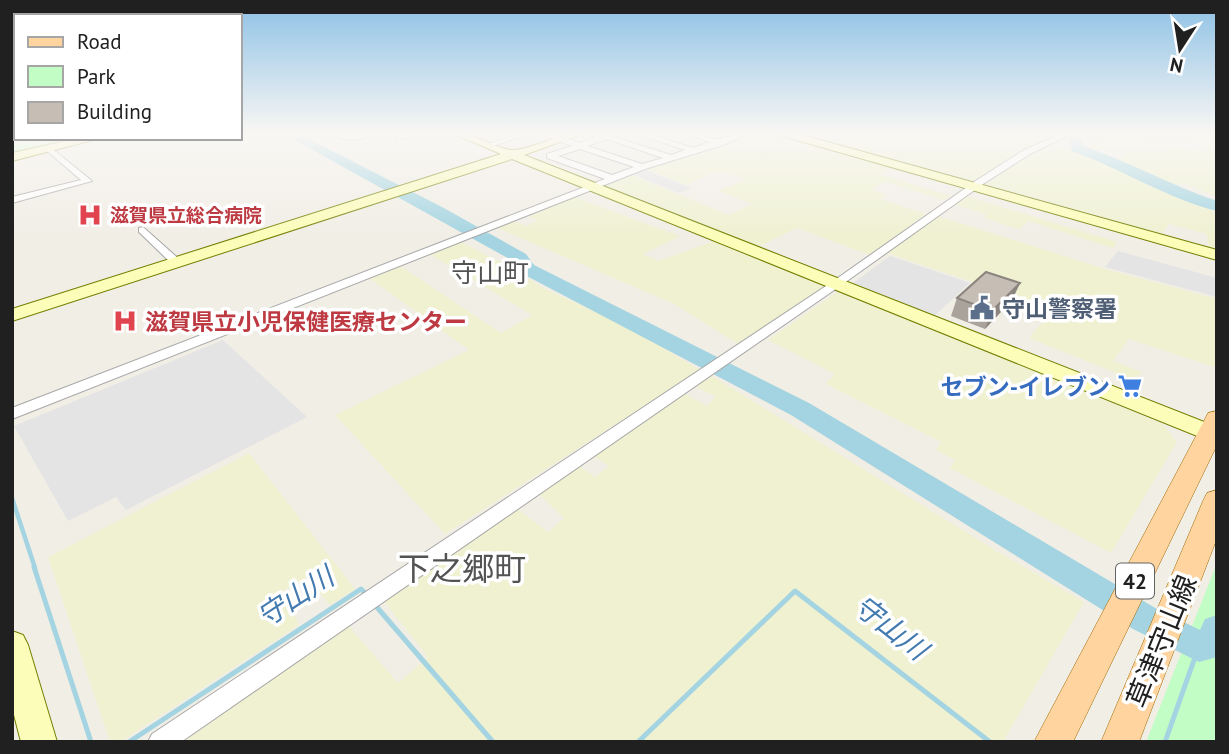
<svg xmlns="http://www.w3.org/2000/svg" width="1229" height="754" viewBox="0 0 1229 754" font-family="'PT Sans','Noto Sans JP',sans-serif">
<rect width="100%" height="100%" fill="#f1eee6"/>
<g fill="#eff1d1">
<polygon points="750,133 761,133 818,147 892,168 879,174 951,196 944,200 886,182 872,189 887,195 880,199 926,214 870,255 797,228 757,247 602,185 629,174 729,215 752,204 718,191 747,179 717,171 686,185 645,168 709,150"/>
<polygon points="796,133 1029,133 1047,138 975,181"/>
<polygon points="1112,133 1196,151 1201,144 1146,133 1217,133 1217,197 1183,183 1172,184 1152,177 1115,160 1125,155 1115,150 1086,148"/>
<polygon points="1050,142 1105,162 1172,194 1208,208 1217,214 1217,250 1209,248 1207,234 1169,224 1162,234 985,184"/>
<polygon points="967,196 1117,242 1113,248 1028,221 1019,229 984,218 986,214 955,205"/>
<polygon points="574,197 680,236 643,254 658,261 717,240 828,286 738,344 674,304 495,227 513,221 527,226 537,220 525,215"/>
<polygon points="938,216 1105,269 1217,299 1217,362 1214,367 1129,339 1113,361 1142,372 1134,380 1029,338 1054,309 887,253"/>
<polygon points="459,241 514,269 543,288 623,324 700,370 445,534 335,415 469,350 368,277 399,265 501,333 532,315 428,253"/>
<polygon points="840,290 1163,424 1177,442 1111,553 950,468 955,460 936,450 941,442 826,384 835,374 768,340"/>
<polygon points="712,376 995,550 1084,602 1003,742 183,742 348,625 398,683 428,657 382,599 514,506 548,532 564,518 537,492 575,463 595,477 609,466 592,455 685,394 707,406 716,397 695,386"/>
<polygon points="249,453 355,589 330,605 307,577 283,591 299,625 120,742 110,742 48,557"/>
</g>
<g fill="#c2fdc6">
<polygon points="12,133 16,133 16,138 65,138 67,145 12,157"/>
<polygon points="1217,563 1217,742 1146,742"/>
</g>
<g fill="#e4e4e4">
<polygon points="645,170 691,188 679,193 632,174"/>
<polygon points="1118,251 1217,278 1217,297 1105,267"/>
<polygon points="890,256 970,283 934,316 852,284"/>
<polygon points="223,340 307,417 126,510 116,497 68,521 14,426"/>
</g>
<g fill="none" stroke-linecap="round" stroke-linejoin="round">
<polyline stroke="#a4d4e1" stroke-width="4.5" points="12,498 35,568"/>
<g stroke="#a4d4e1" stroke-width="5">
<polyline points="34,567 91,742"/>
<polyline points="375,605 493,742"/>
<polyline points="129,742 361,589 366,594"/>
<polyline points="638,742 795,591 990,742"/>
<polyline points="1165,742 1199,646"/>
</g>
<g fill="#a4d4e1" fill-rule="evenodd">
<polygon points="282,133 297,133 442,207 526,254 534,265 809,403 1157,609 1200,630 1205,619 1217,615 1217,657 1199,662 1133,629 791,415 521,273 513,261"/>
<path d="M 1054,133 L 1080,134 L 1083,146 C 1130,162 1170,185 1217,201 L 1217,211 C 1166,198 1122,169 1072,151 L 1070,139 Z"/>
</g>
<g stroke="#a7a7a7" stroke-width="2">
<g id="street">
<path d="M 331,133 L 363,135 L 367,137 C 356,142 340,140 331,133 Z"/>
<polygon points="413,133 427,133 399,140 395,138"/>
<polygon points="523,133 534,133 489,147 485,145"/>
<path d="M 537,133 L 548,133 L 580,143 L 601,134 L 622,133 L 614,137 L 671,155 L 685,150 L 635,133 L 646,133 L 693,148 L 710,142 L 684,133 C 696,133 709,140 720,139 C 731,137 739,132 750,133 L 723,145 L 645,169 L 12,419 L 12,408 L 605,179 L 547,158 L 547,154 L 572,146 ZM 607,139 L 663,158 L 642,164 L 587,146 ZM 580,149 L 634,167 L 612,175 L 558,156 Z"/>
<polygon points="1063,133 1073,133 1030,154 983,184 840,286 181,742 148,742 152,734 832,282 977,180 1024,150"/>
<polygon points="50,147 92,181 12,203 12,197 81,180 47,151 46,149"/>
<polygon points="143,227 180,260 180,264 172,264 139,232 139,228"/>
</g>
</g>
<g stroke="#737f00" stroke-width="2">
<g id="secondary">
<path d="M 452,133 C 475,132 500,152 516,150 C 540,146 560,133 585,133 L 524,155 L 1217,427 L 1217,444 L 512,159 L 12,321 L 12,309 L 501,154 Z"/>
<polygon points="778,133 795,133 1217,250 1217,260 779,135"/>
<polygon points="79,138 101,138 12,161 12,153"/>
<polygon points="12,631 23,635 28,645 57,742 21,742 12,707"/>
</g>
</g>
<g stroke="#9d6700" stroke-width="1">
<g id="primary">
<polygon points="1217,411 1217,445 1073,742 1034,742 1205,419 1208,413"/>
<polygon points="1217,490 1217,538 1139,742 1101,742 1203,501 1207,493"/>
</g>
</g>
<use href="#street" fill="#fff" fill-rule="evenodd"/>
<use href="#secondary" fill="#fbfdb8" fill-rule="evenodd"/>
<use href="#primary" fill="#ffd49e" fill-rule="evenodd"/>
</g>
<polygon fill="#aaa39c" points="1020,283 1012,300 985,329 951,316 957,298"/>
<polygon fill="#8b847f" points="1020,283 1012,300 985,329 992,311"/>
<polygon fill="#c6bdb5" stroke="#8b847f" stroke-width="2" points="986,272 1020,283 992,311 957,298"/>
<linearGradient id="sky" x2="0" y2="1"><stop stop-color="#8dc1e5"/><stop offset="0.56" stop-color="#f9f7f4"/><stop offset="1" stop-color="#f9f7f4" stop-opacity="0"/></linearGradient>
<rect width="1229" height="238" fill="url(#sky)"/>
<defs>
<g id="hospital-bare" transform="scale(1.89)"><path d="M-5-5h3v3.5h4V-5h3V5h-3V1.5h-4V5h-3Z" fill="#e0444e" stroke="#fff" stroke-width="2.5" paint-order="stroke"/></g>
<g id="civic-bare" transform="scale(1.89)"><path d="M-.6-6.5H3V-4.5H.6V-3L4-1V1h2V6H-6V1h2V-1L-.6-3ZM-1.2 2.5V6h2.4V2.5Z" fill="#5c6f8a" stroke="#fff" stroke-width="2.5" paint-order="stroke"/></g>
<g id="supermarket-bare" transform="scale(1.89)"><path d="M-6-5.5h2.5l.6 2H6L4.5 2H-2.5L-4.4-4H-6ZM-1.5 3.2a1.3 1.3 0 1 0 .1 0ZM3 3.2a1.3 1.3 0 1 0 .1 0Z" fill="#3f7fe0" stroke="#fff" stroke-width="2.5" paint-order="stroke"/></g>
</defs>
<g fill-rule="evenodd">
<use href="#hospital-bare" x="90" y="215"/>
<use href="#civic-bare" x="982" y="308"/>
<use href="#hospital-bare" x="125" y="321"/>
<use href="#supermarket-bare" x="1130" y="386"/>
</g>
<g text-anchor="middle" dominant-baseline="central" stroke-width="7" stroke-linejoin="round" paint-order="stroke">
<g font-size="19" font-weight="bold" fill="#be3a42" stroke="#fff" text-anchor="start">
<text x="110" y="215">滋賀県立総合病院</text>
</g>
<rect fill="#fff" stroke="#636363" stroke-width="2" x="1116" y="563.5" width="38" height="35" rx="5"/>
<g font-size="21" font-weight="bold" fill="#202020">
<text x="1135" y="581">42</text>
</g>
<g font-size="23" font-weight="bold" fill="#4e5e75" stroke="#fff" text-anchor="start">
<text x="1002" y="308">守山警察署</text>
</g>
<g font-size="23" font-weight="bold" fill="#be3a42" stroke="#fff" text-anchor="start">
<text x="145" y="321">滋賀県立小児保健医療センター</text>
</g>
<g font-size="23" font-weight="bold" fill="#366cbe" stroke="#fff" text-anchor="end">
<text x="1110" y="386">セブン-イレブン</text>
</g>
<g font-size="26" fill="#535353" stroke="#fff">
<text x="490" y="272">守山町</text>
</g>
<g font-size="28" font-style="italic" fill="#437aaf" stroke="#fff">
<text transform="translate(295 596) rotate(-33)">守山川</text>
<text transform="translate(891 627) rotate(38)">守山川</text>
</g>
<g font-size="28" fill="#202020" stroke="#fff">
<text transform="translate(1161 641) rotate(-68)">草津守山線</text>
</g>
<g font-size="32" fill="#535353" stroke="#fff">
<text x="462" y="568">下之郷町</text>
</g>
</g>
<rect width="1229" height="754" fill="none" stroke="#202020" stroke-width="28"/>
<rect x="14" y="14" width="228" height="126" fill="#ffffff" stroke="#a6a6a6" stroke-width="2"/>
<rect x="28" y="37" width="35" height="10" fill="#ffd49e" stroke="#a6a6a6" stroke-width="2"/>
<text x="77" y="49" font-size="21" fill="#202020">Road</text>
<rect x="28" y="66" width="35" height="21" fill="#c2fdc6" stroke="#a6a6a6" stroke-width="2"/>
<text x="77" y="84" font-size="21" fill="#202020">Park</text>
<rect x="28" y="102" width="35" height="21" fill="#c6bdb5" stroke="#a6a6a6" stroke-width="2"/>
<text x="77" y="119" font-size="21" fill="#202020">Building</text>
<g transform="translate(1180 49) rotate(192)" stroke="#ffffff" stroke-width="5" paint-order="stroke">
<path d="M0-5L12 26L0 18L-12 26Z" fill="#202020"/>
<text y="-10" font-size="19" font-weight="bold" text-anchor="middle" fill="#202020">N</text>
</g>
</svg>
